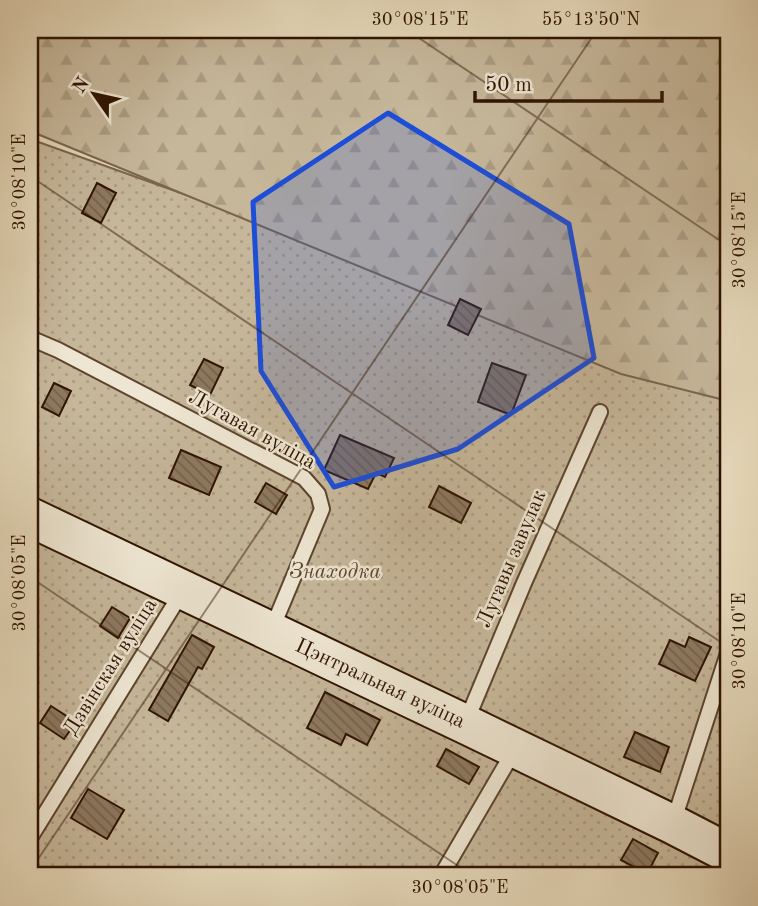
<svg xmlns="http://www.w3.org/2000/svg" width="758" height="906" viewBox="0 0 758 906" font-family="'Old Standard TT',serif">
<defs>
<pattern id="green-dots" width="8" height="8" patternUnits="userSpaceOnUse" patternTransform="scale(1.75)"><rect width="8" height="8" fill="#c6b79a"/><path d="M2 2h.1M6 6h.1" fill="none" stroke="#aa9c83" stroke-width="1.8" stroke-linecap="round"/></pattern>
<pattern id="forest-firs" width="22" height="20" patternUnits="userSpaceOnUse" patternTransform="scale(1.75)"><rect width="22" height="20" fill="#c6b79a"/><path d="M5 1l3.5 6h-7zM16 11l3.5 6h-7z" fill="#aa9c83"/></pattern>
<pattern id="building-back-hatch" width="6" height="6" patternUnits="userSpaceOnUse" patternTransform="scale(1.75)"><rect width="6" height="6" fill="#8d7960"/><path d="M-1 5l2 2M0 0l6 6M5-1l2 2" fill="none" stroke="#74624d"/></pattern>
</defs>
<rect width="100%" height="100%" fill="#e5d8b9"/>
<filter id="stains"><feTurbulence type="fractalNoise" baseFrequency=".00286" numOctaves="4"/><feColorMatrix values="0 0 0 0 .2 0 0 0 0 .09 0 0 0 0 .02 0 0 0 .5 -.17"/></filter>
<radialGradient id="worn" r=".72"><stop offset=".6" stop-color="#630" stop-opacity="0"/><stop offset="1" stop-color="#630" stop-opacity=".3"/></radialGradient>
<polygon fill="url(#green-dots)" stroke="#7a654d" stroke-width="2" points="30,139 491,304 728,384 728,876 30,876"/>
<polygon fill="url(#forest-firs)" stroke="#7a654d" stroke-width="2" points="30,30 728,30 728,401 621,374 30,131"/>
<g fill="url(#building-back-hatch)" stroke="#2e1300" stroke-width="2">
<polygon points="97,183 116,193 101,223 82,213"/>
<polygon points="460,299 481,309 468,335 448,325"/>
<polygon points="204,359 223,368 210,395 190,385"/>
<polygon points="492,363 526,375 511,415 478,402"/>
<polygon points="54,383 71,391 59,416 42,407"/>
<polygon points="340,435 394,458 385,477 376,473 368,489 324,470"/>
<polygon points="181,450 221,467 209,495 169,478"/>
<polygon points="266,483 287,495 276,514 255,502"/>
<polygon points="439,486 471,503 461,523 429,507"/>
<polygon points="112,607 130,618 118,638 100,626"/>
<polygon points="192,635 214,647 202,669 198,667 168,721 149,710"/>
<polygon points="689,637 711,647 695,681 659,664 670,640 685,647"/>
<polygon points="325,692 380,720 367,745 346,734 341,745 307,728"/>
<polygon points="51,706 76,722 64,739 40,723"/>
<polygon points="635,732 669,747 660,772 624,757"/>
<polygon points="446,749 479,767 469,784 437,766"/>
<polygon points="88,789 124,810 107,839 71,818"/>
<polygon points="633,839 658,853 647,874 621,860"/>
</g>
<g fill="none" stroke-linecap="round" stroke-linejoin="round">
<g stroke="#5c442e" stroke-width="18">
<g id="lane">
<polyline points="30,338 58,350 304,478 318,494 322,509 271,631"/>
<polyline points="466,722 524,583 600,412"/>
<polyline points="673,823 728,653"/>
<polyline points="30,838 182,592"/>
<polyline points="441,876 515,749"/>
</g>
</g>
<g stroke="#2e1300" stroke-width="42">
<polyline id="secondary" points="30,517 465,724 672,824 728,853"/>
</g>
<use href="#lane" stroke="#eee6d2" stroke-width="14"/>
<use href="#secondary" stroke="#eee6d2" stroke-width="38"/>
</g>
<path fill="#1d4ed8" fill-opacity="0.2" stroke="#1d4ed8" stroke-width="5" stroke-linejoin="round" d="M 388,113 L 569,224 L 594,358 L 458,449 L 334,487 L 261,371 L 253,202 Z"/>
<path fill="none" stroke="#2e1300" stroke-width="2" stroke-opacity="0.45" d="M 407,30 L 728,246M 30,176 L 728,647M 30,577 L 473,876M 30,871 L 597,30M 728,876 L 728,875"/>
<g text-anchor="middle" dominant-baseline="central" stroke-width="5" stroke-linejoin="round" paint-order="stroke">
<g font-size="21" fill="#2e1300" stroke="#eee6d2">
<text transform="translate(252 430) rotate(29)">Лугавая вуліца</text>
<text transform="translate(512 559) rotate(-67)">Лугавы завулак</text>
<text transform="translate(111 667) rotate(-58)">Дзвінская вуліца</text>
<text transform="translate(380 684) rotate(25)">Цэнтральная вуліца</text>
</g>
<g font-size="21" font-style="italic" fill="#5c442e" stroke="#eee6d2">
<text x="335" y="572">Знаходка</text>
</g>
</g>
<rect width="758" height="906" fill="none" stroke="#e5d8b9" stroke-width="77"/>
<g transform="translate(94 94) rotate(304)" stroke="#eee6d2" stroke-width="5" paint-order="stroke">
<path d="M0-5L12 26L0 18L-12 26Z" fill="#2e1300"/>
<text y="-10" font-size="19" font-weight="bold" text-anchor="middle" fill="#2e1300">N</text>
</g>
<path d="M475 91v10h187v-10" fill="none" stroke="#2e1300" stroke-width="3.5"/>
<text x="485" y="91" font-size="21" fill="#2e1300" stroke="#eee6d2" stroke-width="5" paint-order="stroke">50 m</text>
<rect x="38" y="38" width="682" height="829" fill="none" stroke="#2e1300" stroke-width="2.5"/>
<g font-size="18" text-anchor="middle" fill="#2e1300">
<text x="420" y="25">30°08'15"E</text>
<text x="591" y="25">55°13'50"N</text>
<text transform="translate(19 182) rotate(-90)" y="6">30°08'10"E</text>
<text transform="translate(739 240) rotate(-90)" y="6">30°08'15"E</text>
<text transform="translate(19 583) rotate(-90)" y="6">30°08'05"E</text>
<text transform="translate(739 641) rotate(-90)" y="6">30°08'10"E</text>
<text x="460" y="893">30°08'05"E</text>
</g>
<rect width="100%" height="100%" filter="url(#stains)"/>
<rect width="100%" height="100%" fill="url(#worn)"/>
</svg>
